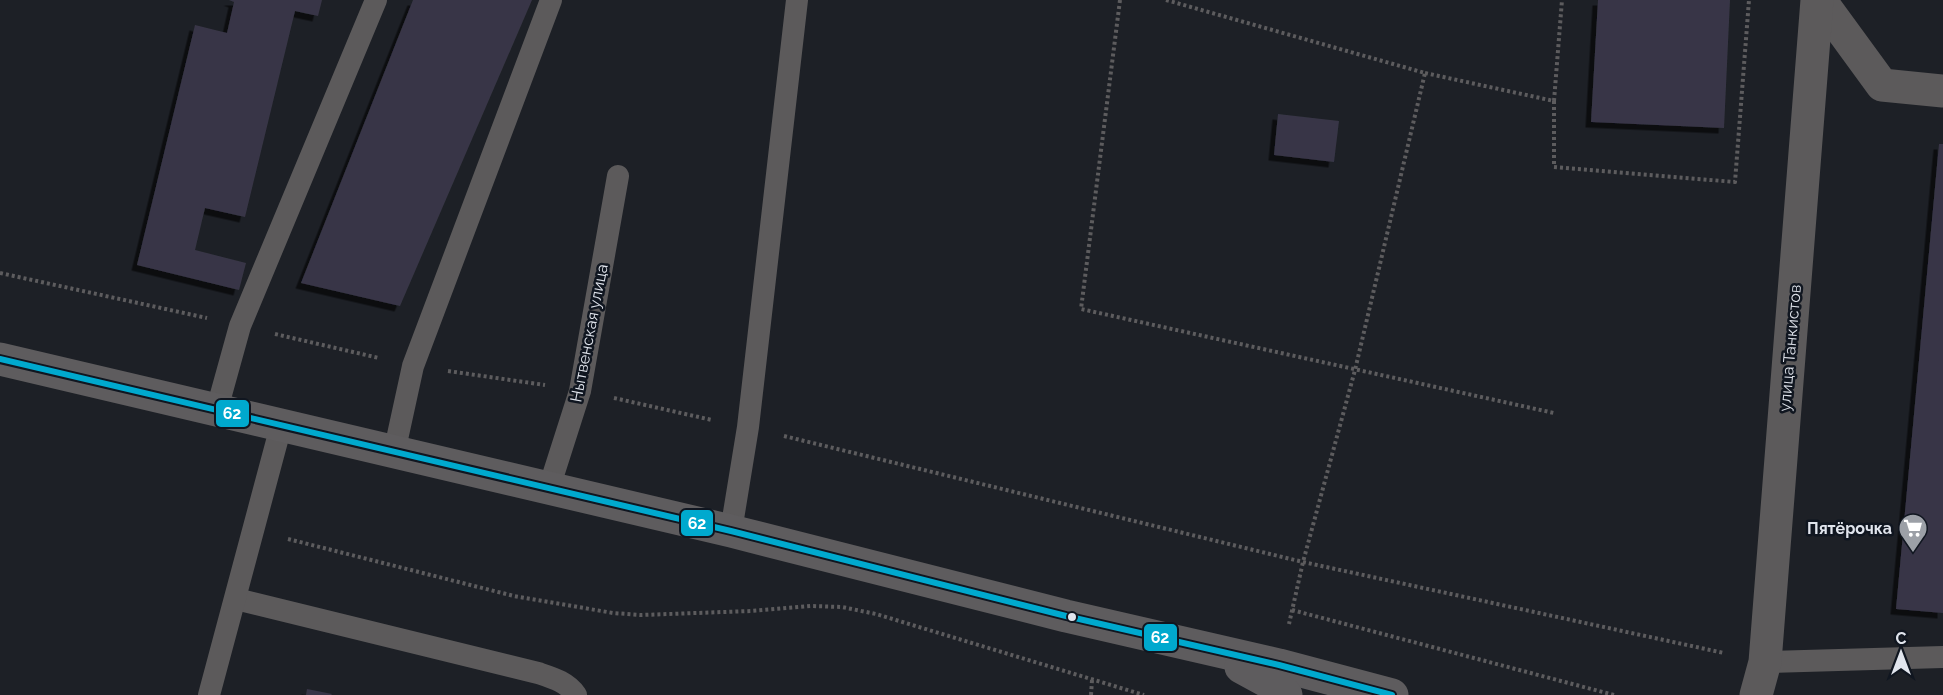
<svg xmlns="http://www.w3.org/2000/svg" width="1943" height="695" viewBox="0 0 1943 695" font-family="Raleway,sans-serif">
<defs>
<filter id="shadow"><feDropShadow dx="-5.5" dy="5.5" stdDeviation="0" flood-color="#0009"/></filter>
</defs>
<rect width="100%" height="100%" fill="#1d2026"/>
<g fill="#383646" filter="url(#shadow)">
<polygon points="229,0 322,0 318,16 295,11 245,217 205,208 195,250 246,263 239,290 137,265 195,25 227,33 234,2"/>
<polygon points="413,0 532,0 400,306 301,283"/>
<polygon points="1598,0 1730,0 1724,128 1591,122"/>
<polygon points="1278,114 1339,121 1334,162 1274,155"/>
<polygon points="1939,144 1943,144 1943,613 1896,609"/>
<polygon points="307,689 332,694 331,695 306,695"/>
</g>
<g fill="none" stroke-linecap="round" stroke-linejoin="round">
<g stroke="#5d5c5e" stroke-width="4" stroke-dasharray="3 3" stroke-linecap="butt">
<polyline points="1120,0 1081,309 1554,413"/>
<polyline points="1166,0 1425,73 1355,370 1303,562 1289,624"/>
<polyline points="1425,73 1554,101 1562,0"/>
<polyline points="1554,101 1554,167 1735,182 1749,0"/>
<polyline points="0,273 207,318"/>
<polyline points="275,334 379,358"/>
<polyline points="448,371 545,385"/>
<polyline points="614,398 712,420"/>
<polyline points="784,436 1303,562 1724,653"/>
<polyline points="288,539 514,596 613,613 641,615 669,614 751,611 811,606 842,607 876,614 1144,695"/>
<polyline points="1292,610 1614,695"/>
<polyline points="1091,695 1092,680"/>
</g>
<g stroke="#5c5a5b" stroke-width="22">
<polyline points="217,409 240,326 376,0"/>
<polyline points="394,453 413,366 551,0"/>
<polyline points="549,488 580,391 618,176"/>
<polyline points="731,531 748,427 797,0"/>
<path d="M 236,599 L 538,673 C 553,678 567,682 576,695"/>
<polyline points="1765,662 1943,657"/>
<polyline points="209,695 281,426"/>
</g>
<g stroke="#5c5a5b" stroke-width="33">
<polyline points="1820,0 1882,85 1943,91"/>
<polyline points="1756,695 1765,662 1817,0"/>
</g>
<g stroke="#5e5c5e" stroke-width="33">
<polyline points="0,359 731,531 1066,616 1279,665 1392,695"/>
<polyline points="1241,667 1274,685 1286,695"/>
</g>
<g stroke="#101620" stroke-width="10">
<polyline id="bus-1" points="0,359 731,531 1066,616 1279,665 1392,695"/>
</g>
<use href="#bus-1" stroke="#00a9ce" stroke-width="6"/>
</g>
<defs>
<g id="supermarket-pin" transform="scale(1.5)"><path d="M0 17L-7.5 6A9.5 9.5 0 1 1 7.5 6Z" fill="#9ca0a7" stroke="#101620"/><path d="M-6-5.5h2.5l.6 2H6L4.5 2H-2.5L-4.4-4H-6ZM-1.5 3.2a1.3 1.3 0 1 0 .1 0ZM3 3.2a1.3 1.3 0 1 0 .1 0Z" fill="#fff"/></g>
</defs>
<g fill-rule="evenodd">
<use href="#supermarket-pin" x="1913" y="528"/>
</g>
<circle fill="#e1e5ed" stroke="#101620" stroke-width="2" cx="1072" cy="617" r="5"/>
<g text-anchor="middle" dominant-baseline="central" stroke-width="5" stroke-linejoin="round" paint-order="stroke">
<g font-size="16" fill="#e1e5ed" stroke="#101620">
<text transform="translate(589 333) rotate(-79)">Нытвенская улица</text>
<text transform="translate(1790 348) rotate(-85)">улица Танкистов</text>
</g>
<g font-size="16" font-weight="bold" fill="#e1e5ed" stroke="#101620" text-anchor="end">
<text x="1892" y="528">Пятёрочка</text>
</g>
</g>
<g stroke="#101620" stroke-width="2">
<rect x="215" y="399" width="35" height="29" rx="6" fill="#00a9ce"/>
<rect x="680" y="509" width="34" height="28" rx="6" fill="#00a9ce"/>
<rect x="1143" y="623" width="35" height="29" rx="6" fill="#00a9ce"/>
</g>
<g font-size="16" text-anchor="middle" font-weight="bold" fill="#fff">
<text x="232" y="419">62</text>
<text x="697" y="529">62</text>
<text x="1160" y="643">62</text>
</g>
<g transform="translate(1901 653)" stroke="#101620" stroke-width="4.5" paint-order="stroke">
<path d="M0-4.5L10 22L0 15L-10 22Z" fill="#e1e5ed"/>
<text y="-9" font-size="16" font-weight="bold" text-anchor="middle" fill="#e1e5ed">С</text>
</g>
</svg>
